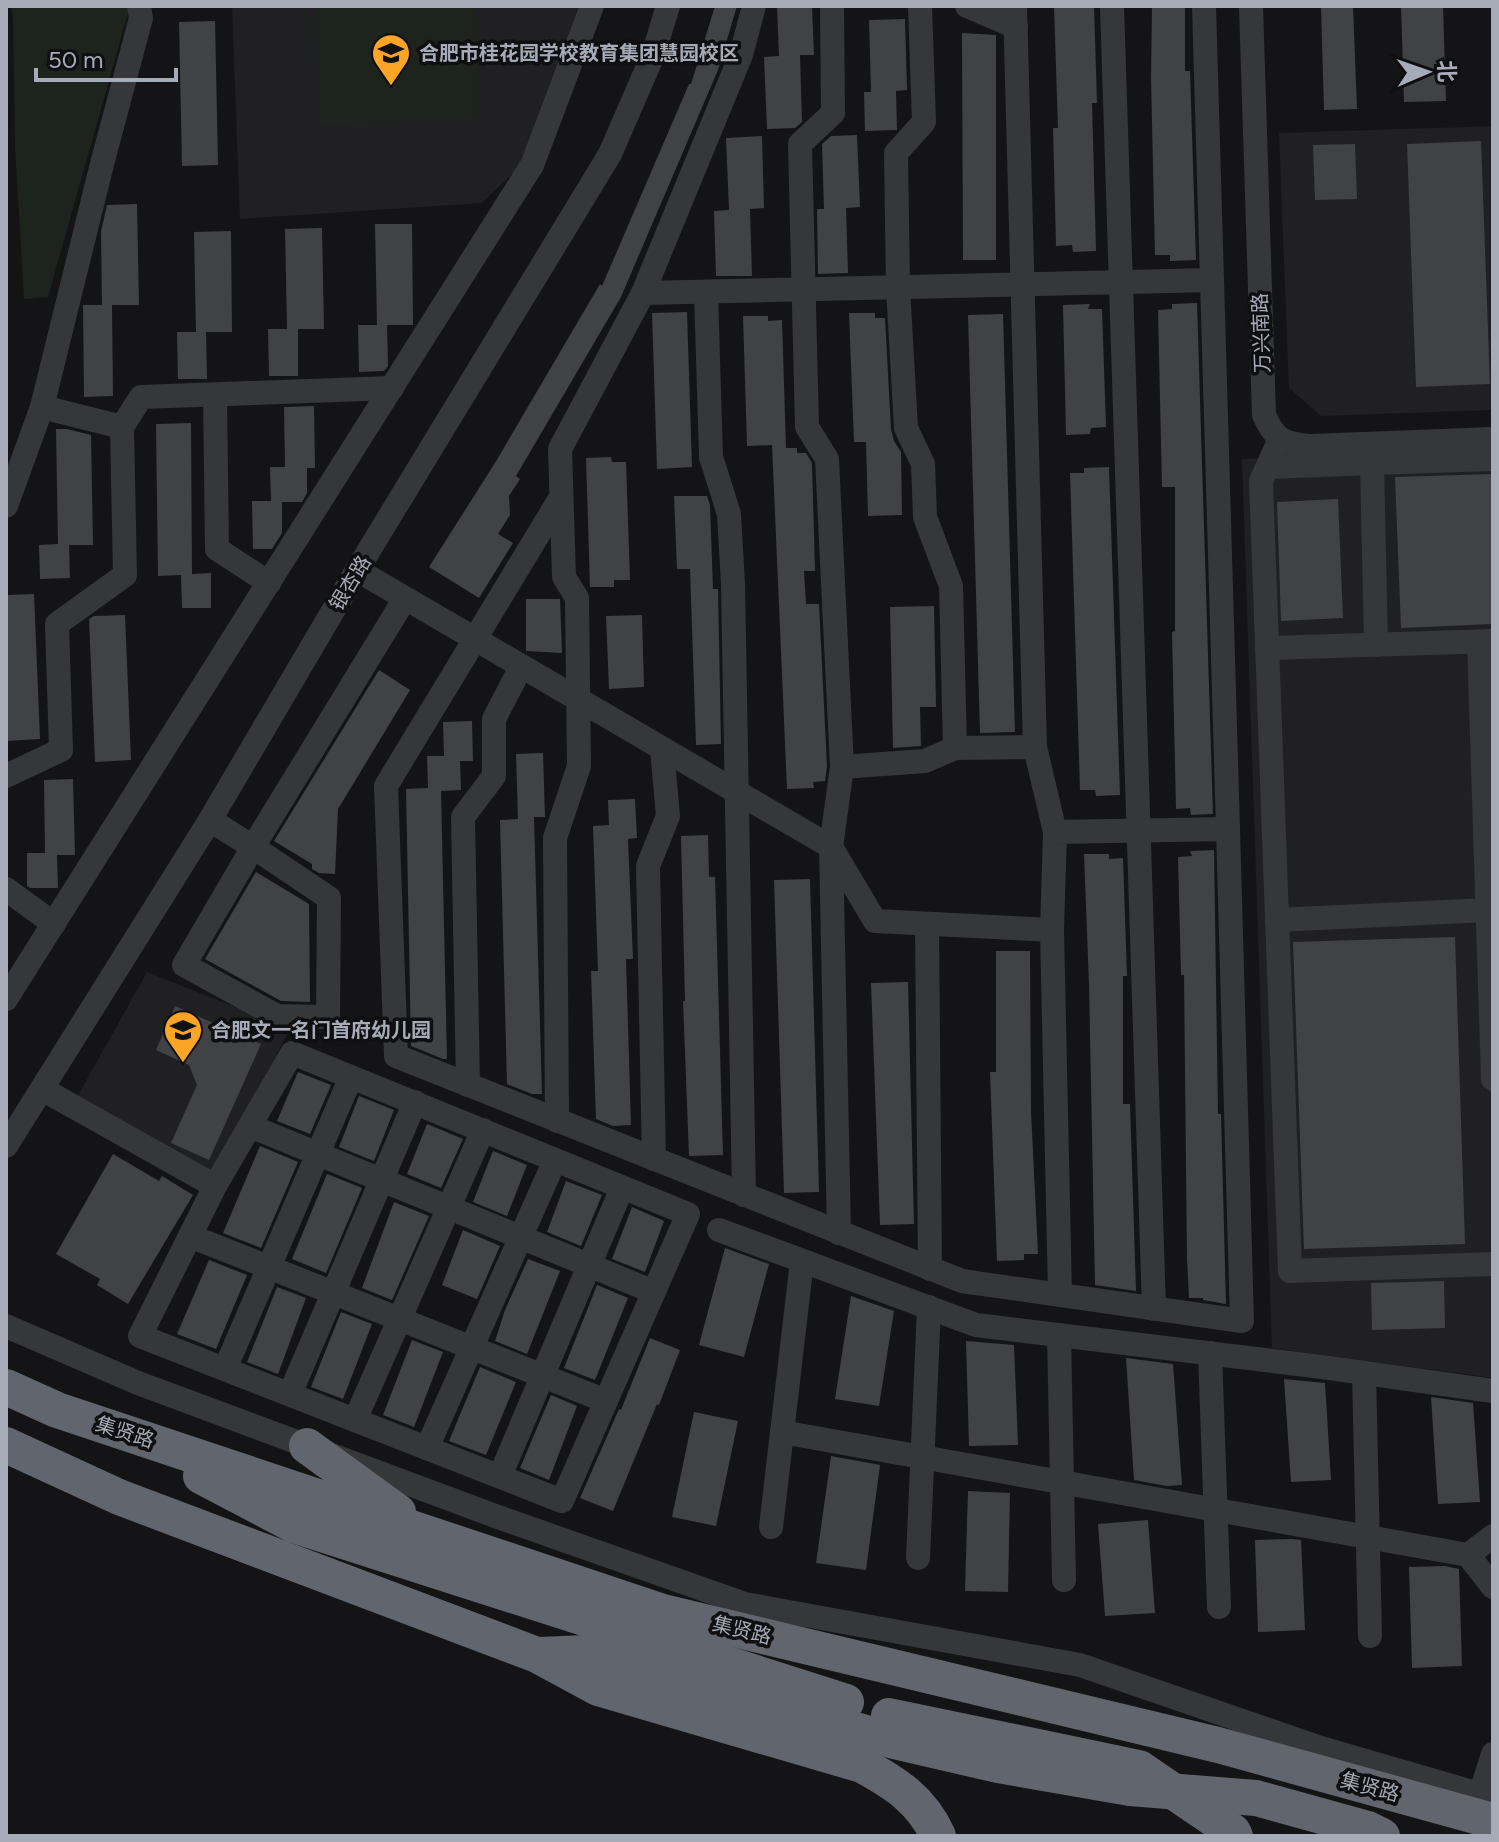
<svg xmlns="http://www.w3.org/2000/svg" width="1499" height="1842" viewBox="0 0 1499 1842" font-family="Figtree,'Noto Sans SC',sans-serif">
<rect width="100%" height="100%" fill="#141416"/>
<g fill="#202023">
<polygon points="232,6 579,6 518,168 482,203 240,219"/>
<polygon points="1493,126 1493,410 1321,416 1289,388 1279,133"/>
<polygon points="1493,448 1493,1378 1272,1348 1242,459"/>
<polygon points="147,972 290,1029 213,1175 76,1099"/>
</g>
<g fill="#1c241d">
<polygon points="11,6 130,6 48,297 24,299 15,147 13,20"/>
<polygon points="316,6 476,6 478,119 318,124"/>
</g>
<g fill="#404246">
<polygon points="715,6 737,6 718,70 621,297 516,476 520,479 509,496 510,515 498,534 513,543 479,598 429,567 495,463 600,284 602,286 689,84 691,84"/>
<polygon points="777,6 812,6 814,55 800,55 802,122 795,128 767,129 764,57 779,56"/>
<polygon points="1054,6 1094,6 1097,103 1092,103 1096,251 1073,252 1072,245 1056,246 1053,128 1058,128"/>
<polygon points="1152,6 1185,6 1185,71 1190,71 1196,260 1170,261 1170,255 1155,255 1151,78"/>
<polygon points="1321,6 1353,6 1357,109 1324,110"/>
<polygon points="1401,6 1443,6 1446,101 1404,102"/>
<polygon points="905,19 907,90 896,91 897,130 865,131 864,92 871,92 869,20"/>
<polygon points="215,21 218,165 182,166 179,22"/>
<polygon points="962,33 996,35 996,260 963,260"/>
<polygon points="857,135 860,207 846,208 848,273 818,274 817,209 824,209 822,144 831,136"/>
<polygon points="762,136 764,208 750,209 752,276 716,276 714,211 729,210 726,138"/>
<polygon points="1481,141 1490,384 1416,387 1407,144"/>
<polygon points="1355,144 1357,199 1315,200 1313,145"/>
<polygon points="137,204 139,305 112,305 113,396 84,397 83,305 102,305 101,231 107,205"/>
<polygon points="375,224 412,224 413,325 387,325 388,366 384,371 359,372 358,325 377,325"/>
<polygon points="322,228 324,329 298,329 298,376 269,376 268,329 287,329 285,229"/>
<polygon points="231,231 232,332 206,332 207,379 178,379 177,332 196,332 194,232"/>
<polygon points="1197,303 1213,814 1191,815 1190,808 1176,809 1172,632 1175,631 1175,487 1162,487 1158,310 1172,309 1172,304"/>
<polygon points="1090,304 1088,309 1102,309 1106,427 1091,428 1090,434 1066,435 1063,305"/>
<polygon points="687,312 692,467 657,469 652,313"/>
<polygon points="849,313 875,313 875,318 885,318 891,429 894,441 901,452 902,515 868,516 866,442 854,442"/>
<polygon points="1003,314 1015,732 980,733 968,315"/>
<polygon points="743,316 768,316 768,321 782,320 786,448 797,448 797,453 806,453 812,463 815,571 804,571 806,604 819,604 827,766 825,781 813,782 814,788 787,789 772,445 747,446"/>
<polygon points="314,406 315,468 307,468 307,493 302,502 282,502 282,533 272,549 253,549 252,501 271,501 270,467 285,467 284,407"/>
<polygon points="191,423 192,574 211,573 211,608 182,608 181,575 158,576 156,424"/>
<polygon points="56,429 67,429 91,435 93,545 69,545 70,578 40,579 39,545 58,544"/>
<polygon points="611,457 612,462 626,462 630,580 614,580 614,587 590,587 586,458"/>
<polygon points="1109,467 1120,795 1096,796 1095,790 1080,790 1070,473 1084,473 1084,468"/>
<polygon points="1493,474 1493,624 1401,628 1395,477"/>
<polygon points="674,496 707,496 710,505 713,589 718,589 721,744 696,745 690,569 677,569"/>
<polygon points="1338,499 1343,618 1281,621 1277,502"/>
<polygon points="34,594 40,739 6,741 6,595"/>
<polygon points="526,599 560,599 562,653 526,651"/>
<polygon points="934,606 936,707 920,707 921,746 893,748 890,607"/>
<polygon points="125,615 131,760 95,762 89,619 94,616"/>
<polygon points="642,615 644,687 609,689 606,616"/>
<polygon points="379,670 410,690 338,809 335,874 319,873 312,869 312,864 274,841"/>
<polygon points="472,721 473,761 460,761 461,790 441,791 447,1059 443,1059 411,1046 406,789 428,788 427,756 444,756 443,722"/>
<polygon points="543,753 545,817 534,817 542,1094 532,1094 507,1084 500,820 518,819 516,754"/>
<polygon points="73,779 75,855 57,855 58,888 30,888 27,886 27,853 45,853 44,780"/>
<polygon points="635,799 637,838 628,839 633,959 626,959 631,1125 613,1126 596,1119 591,971 598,971 593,826 609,825 608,800"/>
<polygon points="708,835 709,877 715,877 723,1155 689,1156 683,1001 685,1001 681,836"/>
<polygon points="1214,850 1218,1114 1221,1114 1226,1304 1203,1300 1203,1298 1189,1298 1187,1259 1184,975 1181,975 1178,857 1192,856 1190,851"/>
<polygon points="1084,854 1109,854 1109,859 1123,858 1127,976 1123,976 1123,1104 1130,1104 1136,1291 1095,1285 1089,984"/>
<polygon points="256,872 309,904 310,1002 281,1001 205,959"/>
<polygon points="810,879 819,1192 784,1193 774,880"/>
<polygon points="1455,937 1465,1244 1304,1249 1293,942"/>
<polygon points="996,951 1030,951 1031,1111 1038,1254 1024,1254 1024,1260 997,1261 990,1072 996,1072"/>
<polygon points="908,982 914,1224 880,1225 871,983"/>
<polygon points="175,1006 261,1044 209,1160 171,1143 197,1085 189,1065 156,1050"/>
<polygon points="298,1072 331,1085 310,1134 277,1121"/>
<polygon points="359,1096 394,1110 374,1161 339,1147"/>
<polygon points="427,1124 463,1139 441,1188 407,1174"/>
<polygon points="260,1146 298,1162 261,1248 223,1233"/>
<polygon points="493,1151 527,1165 507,1216 473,1202"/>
<polygon points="113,1154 159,1181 162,1176 193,1195 128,1304 97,1285 100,1279 56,1254"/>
<polygon points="327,1174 362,1188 326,1273 292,1259"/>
<polygon points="566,1181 602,1195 581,1246 547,1232"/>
<polygon points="394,1202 429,1216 392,1300 362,1288"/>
<polygon points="632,1207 664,1221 645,1272 612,1259"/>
<polygon points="463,1230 500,1246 477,1299 442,1285"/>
<polygon points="725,1248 769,1264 744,1357 699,1345"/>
<polygon points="528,1259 560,1271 527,1354 495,1341 505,1310"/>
<polygon points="209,1260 247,1275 216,1349 177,1334"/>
<polygon points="1444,1281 1445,1328 1372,1330 1371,1283"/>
<polygon points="597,1285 628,1298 595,1380 564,1368"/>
<polygon points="277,1287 306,1298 278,1374 247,1362"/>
<polygon points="851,1296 894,1311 879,1406 835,1399"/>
<polygon points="341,1312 372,1324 343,1399 311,1387"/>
<polygon points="650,1338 680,1350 659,1405 657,1404 613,1511 580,1498 619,1409 621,1410"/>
<polygon points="412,1340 443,1352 414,1427 383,1415"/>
<polygon points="966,1341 1014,1345 1018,1445 969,1446"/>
<polygon points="1126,1358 1173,1364 1182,1485 1167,1486 1134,1480"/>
<polygon points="480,1367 516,1382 486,1455 449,1441"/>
<polygon points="1284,1379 1325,1383 1331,1480 1291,1482"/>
<polygon points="551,1395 577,1406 549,1480 520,1468"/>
<polygon points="1431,1397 1473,1403 1480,1502 1438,1504"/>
<polygon points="694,1412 738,1421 716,1526 672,1517"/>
<polygon points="831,1456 880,1465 866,1570 816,1563"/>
<polygon points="968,1491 1010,1493 1008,1592 965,1591"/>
<polygon points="1148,1520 1155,1613 1105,1616 1098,1524"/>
<polygon points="1292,1539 1301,1540 1305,1630 1258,1632 1255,1540"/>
<polygon points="1445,1566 1459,1569 1462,1666 1412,1668 1409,1567"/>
</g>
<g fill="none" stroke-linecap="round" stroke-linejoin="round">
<g stroke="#35373b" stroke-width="24">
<polyline points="832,6 833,113 800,144 807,427 827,459 842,767 831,847 839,1233"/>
<polyline points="920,6 924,122 896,153 898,288 906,428 923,464 925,517 951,586 955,748"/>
<polyline points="967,6 1016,27"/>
<polyline points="1015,6 1035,747"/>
<polyline points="1112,6 1154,1309"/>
<path d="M 1251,6 L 1264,415 C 1275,440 1283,444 1311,446 L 1493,439"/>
<polyline points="706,292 711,457 729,514 733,584 744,1195"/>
<polyline points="643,293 741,55 754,6"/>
<polyline points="215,395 217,549 269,583"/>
<polyline points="42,407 122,427"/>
<polyline points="1280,439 1261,481 1290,1271 1493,1264"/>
<polyline points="1372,463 1493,459"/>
<polyline points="1268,467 1372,463 1376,645"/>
<polyline points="561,497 386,786 396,1056 962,1281 1242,1321 1228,829"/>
<polyline points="6,506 42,407 102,164 141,18 139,6"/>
<polyline points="357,570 831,847 875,921 1052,930 1055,832 1228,829 1204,6"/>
<polyline points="1479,642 1493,1079"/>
<polyline points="1267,648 1493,641"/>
<polyline points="842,767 925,761 955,748 1035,747 1055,832"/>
<polyline points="6,776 61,750 57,624 125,575 122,427 141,397 392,388"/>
<polyline points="210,820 253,847 184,965 277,1016 328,1017 329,898 253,847 404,600"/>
<polyline points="6,889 54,924"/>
<polyline points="1277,920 1488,910"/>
<polyline points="927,924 930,1269"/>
<polyline points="1052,930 1060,1295"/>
<polyline points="6,999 532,165 592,6"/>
<polyline points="468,1085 463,817 494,776 494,719 521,667"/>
<polyline points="42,1089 215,1186 292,1053 688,1214 562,1501 140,1336 215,1186"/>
<polyline points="557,1121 555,838 579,766 577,598 564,577 560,449 643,293 1212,280"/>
<polyline points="250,1126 654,1292"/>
<polyline points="6,1146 210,820 357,570 610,154 653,55 668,6"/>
<polyline points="654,1159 648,866 668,816 662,749"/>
<polyline points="719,1230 976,1325 1322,1367 1493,1391"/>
<polyline points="190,1236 606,1401"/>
<polyline points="6,1326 138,1383 498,1517 745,1604 1080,1665 1321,1748 1493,1798"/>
<polyline points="1059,1335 1064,1580"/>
<polyline points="1210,1353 1219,1607"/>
<polyline points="225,1369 351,1077"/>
<polyline points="1364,1373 1370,1636"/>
<polyline points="290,1394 415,1102"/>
<polyline points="355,1420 483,1130"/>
<polyline points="782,1432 1468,1555"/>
<polyline points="427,1448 555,1160"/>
<polyline points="500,1476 622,1188"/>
<polyline points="771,1527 802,1261"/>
<polyline points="1493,1536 1468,1555 1493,1587"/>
<polyline points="918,1558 929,1307"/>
<polyline points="1480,1795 1493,1754"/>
</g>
<g stroke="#61656d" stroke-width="36">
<polyline points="6,1387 57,1410 663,1612 1218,1745 1493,1821"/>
<path d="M 6,1445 L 119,1497 L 537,1655 L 598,1688 L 862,1765 C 895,1783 922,1800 938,1836"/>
<polyline points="307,1446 398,1512"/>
<polyline points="201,1476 294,1525 846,1702"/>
<polyline points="539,1655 587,1653 894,1741 998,1765 1130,1788 1256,1798 1368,1829 1382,1836"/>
</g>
<polyline stroke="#61656d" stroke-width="36" points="889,1716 1139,1768 1233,1832 1235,1836"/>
</g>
<defs>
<g id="school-pin" transform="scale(2)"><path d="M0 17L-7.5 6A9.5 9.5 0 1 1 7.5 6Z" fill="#fca426" stroke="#0f0f11"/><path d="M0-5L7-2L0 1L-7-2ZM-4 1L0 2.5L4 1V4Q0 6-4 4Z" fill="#111"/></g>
</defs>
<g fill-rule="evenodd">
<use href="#school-pin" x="391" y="53"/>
<use href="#school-pin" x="183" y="1030"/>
</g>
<g text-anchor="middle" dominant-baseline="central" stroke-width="7" stroke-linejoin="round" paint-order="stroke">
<g font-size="20" font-weight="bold" fill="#a5acb7" stroke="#0f0f11" text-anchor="start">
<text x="419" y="53">合肥市桂花园学校教育集团慧园校区</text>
<text x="211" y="1030">合肥文一名门首府幼儿园</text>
</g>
<g font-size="20" fill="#a5acb7" stroke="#0f0f11">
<text transform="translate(1261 333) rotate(-92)">万兴南路</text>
<text transform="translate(350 583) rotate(-59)">银杏路</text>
<text transform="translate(125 1432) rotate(18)">集贤路</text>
<text transform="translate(742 1630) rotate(14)">集贤路</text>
<text transform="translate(1370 1787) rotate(15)">集贤路</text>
</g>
</g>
<rect width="1499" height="1842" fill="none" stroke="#a5acb7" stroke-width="16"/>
<g transform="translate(1427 72) rotate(88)" stroke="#0f0f11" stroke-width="6" paint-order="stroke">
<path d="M0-6L14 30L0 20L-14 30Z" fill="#a5acb7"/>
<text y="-12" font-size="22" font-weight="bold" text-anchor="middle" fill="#a5acb7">北</text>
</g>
<path d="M36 68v12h140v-12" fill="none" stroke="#a5acb7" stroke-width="4"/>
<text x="48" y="68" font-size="24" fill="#a5acb7" stroke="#0f0f11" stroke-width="6" paint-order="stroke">50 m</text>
</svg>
